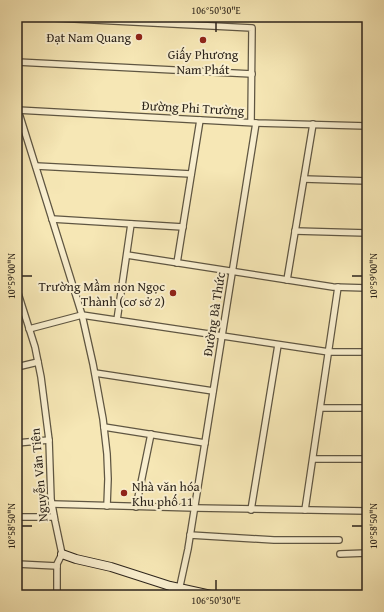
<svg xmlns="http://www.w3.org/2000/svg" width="384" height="612" viewBox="0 0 384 612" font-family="'Gentium Book Plus',serif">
<rect width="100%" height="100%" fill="#f6e7b5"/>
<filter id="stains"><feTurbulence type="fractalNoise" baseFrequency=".005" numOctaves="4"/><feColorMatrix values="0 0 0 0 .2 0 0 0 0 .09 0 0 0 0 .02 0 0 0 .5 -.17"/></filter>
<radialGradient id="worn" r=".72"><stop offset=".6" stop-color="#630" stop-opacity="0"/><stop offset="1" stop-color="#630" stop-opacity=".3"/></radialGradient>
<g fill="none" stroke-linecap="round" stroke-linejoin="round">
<g stroke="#5f5642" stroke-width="8">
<g id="street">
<polyline points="35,17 252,28 251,122"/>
<polyline points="17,58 18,110 82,315 93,364 103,419 107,454 108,479 107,506"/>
<polyline points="17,62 252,74"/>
<polyline points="17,110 256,123 367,126"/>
<polyline points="36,166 191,174"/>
<polyline points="304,179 367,181"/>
<polyline points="52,219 183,227"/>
<polyline points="295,231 367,233"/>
<polyline points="127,255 333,287 367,288"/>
<polyline points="177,263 200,120"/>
<polyline points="287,280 313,124"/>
<polyline points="17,290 35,347 41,377 49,440 51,499 55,521 62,554 57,564 57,595"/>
<polyline points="117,320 131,224"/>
<polyline points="29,329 82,315 329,352 367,352"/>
<polyline points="17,367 38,362"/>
<polyline points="95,373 213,391"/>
<polyline points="321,408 367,408"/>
<polyline points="104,427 205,443"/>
<polyline points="17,443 49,440"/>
<polyline points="313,459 367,459"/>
<polyline points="52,504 195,508 367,511"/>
<polyline points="136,507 151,434"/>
<polyline points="251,510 278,345"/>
<polyline points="305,510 338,287"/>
<polyline points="17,517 54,517"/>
<polyline points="190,535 274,540 339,540"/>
<polyline points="340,554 367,553"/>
<polyline points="17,564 57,566"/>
<polyline points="178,595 188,549 256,123"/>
</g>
</g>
<g stroke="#2d251c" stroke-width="10">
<polyline id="secondary" points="62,554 76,559 111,567 170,586 211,595"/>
</g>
<use href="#street" stroke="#f9efcf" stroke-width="5.5"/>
<use href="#secondary" stroke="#f9efcf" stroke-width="8"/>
</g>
<path fill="none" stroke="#2d251c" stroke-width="1.5" d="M 216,22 L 216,32M 22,276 L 32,276M 352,276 L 362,276M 22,526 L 32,526M 352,526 L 362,526M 216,580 L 216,590"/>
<g fill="#8f2418" stroke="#f9efcf" stroke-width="1.5">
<circle cx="139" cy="37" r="4"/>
<circle cx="203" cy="40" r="4"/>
<circle cx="173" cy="293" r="4"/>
<circle cx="124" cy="493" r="4"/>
</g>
<g text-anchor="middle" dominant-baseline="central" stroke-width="4" stroke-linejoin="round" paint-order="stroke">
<g font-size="13" fill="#2d251c" stroke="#f9efcf" text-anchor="end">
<text x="131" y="37">Đạt Nam Quang</text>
<text x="203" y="54" text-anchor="middle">Giấy Phương<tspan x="203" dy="15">Nam Phát</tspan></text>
<text x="165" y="286">Trường Mầm non Ngọc<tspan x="165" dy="15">Thành (cơ sở 2)</tspan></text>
<text x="132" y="486" text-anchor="start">Nhà văn hóa<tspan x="132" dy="15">Khu phố 11</tspan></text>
</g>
<g font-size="13" fill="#2d251c" stroke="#f9efcf">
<text transform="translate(193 108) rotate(3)">Đường Phi Trường</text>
<text transform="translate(214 314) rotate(-81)">Đường Bà Thức</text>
<text transform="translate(39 475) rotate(-95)">Nguyễn Văn Tiên</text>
</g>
</g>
<rect width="384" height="612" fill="none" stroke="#f6e7b5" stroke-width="44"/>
<rect x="22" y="22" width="340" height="568" fill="none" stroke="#2d251c" stroke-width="1.5"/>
<g font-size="10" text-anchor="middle" fill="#2d251c">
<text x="216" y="14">106°50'30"E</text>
<text transform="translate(11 276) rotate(-90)" y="4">10°59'00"N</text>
<text transform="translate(373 276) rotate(-90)" y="4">10°59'00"N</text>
<text transform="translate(11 526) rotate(-90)" y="4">10°58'50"N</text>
<text transform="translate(373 526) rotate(-90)" y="4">10°58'50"N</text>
<text x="216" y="604">106°50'30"E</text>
</g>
<rect width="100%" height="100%" filter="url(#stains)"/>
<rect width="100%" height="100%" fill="url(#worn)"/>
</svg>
